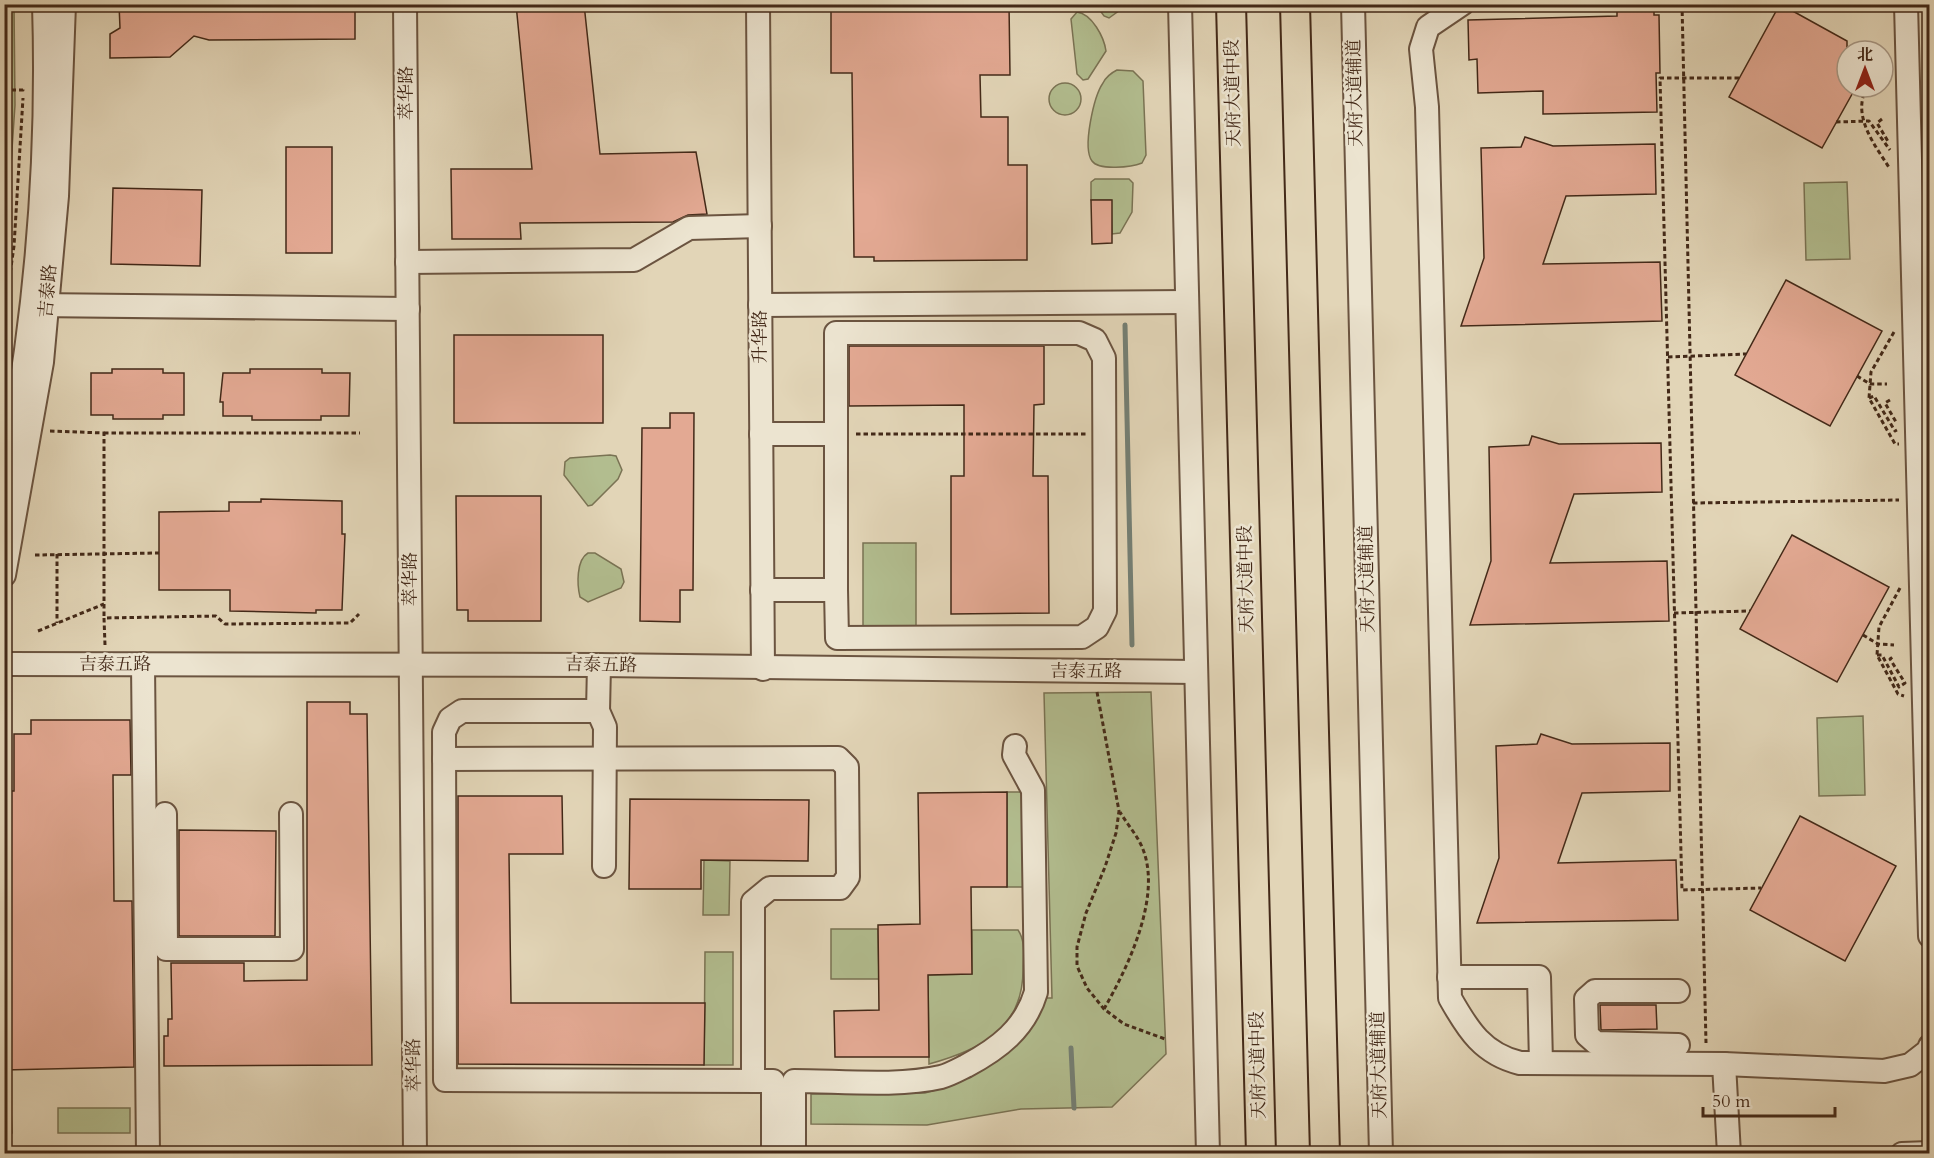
<svg xmlns="http://www.w3.org/2000/svg" width="1934" height="1158" viewBox="0 0 1934 1158" font-family="Cardo,'Noto Serif SC',serif">
<rect width="100%" height="100%" fill="#e2d5b7"/>
<filter id="stains"><feTurbulence type="fractalNoise" baseFrequency=".00333" numOctaves="4"/><feColorMatrix values="0 0 0 0 .2 0 0 0 0 .09 0 0 0 0 .02 0 0 0 .5 -.17"/></filter>
<radialGradient id="worn" r=".72"><stop offset=".6" stop-color="#630" stop-opacity="0"/><stop offset="1" stop-color="#630" stop-opacity=".3"/></radialGradient>
<g fill="#b2bd8f" stroke="#7a7354" stroke-width="1.5">
<polygon points="14,4 15,105 5,253 4,5"/>
<polygon points="1096,5 1121,5 1120,10 1109,18 1104,16"/>
<path d="M 1077,12 C 1092,14 1104,37 1106,51 L 1088,79 L 1083,80 L 1077,74 L 1071,19 Z"/>
<path d="M 1117,70 L 1133,71 L 1143,81 L 1146,155 L 1142,163 C 1132,167 1099,171 1092,161 C 1082,148 1094,96 1103,83 C 1106,77 1111,73 1117,70 Z"/>
<circle cx="1065" cy="99" r="16"/>
<polygon points="1095,179 1129,179 1133,183 1132,212 1120,233 1112,234 1111,200 1091,200 1091,182"/>
<polygon points="1847,182 1850,259 1806,260 1804,183"/>
<polygon points="610,455 616,456 622,470 618,479 592,505 588,506 564,475 565,462 570,458"/>
<polygon points="863,543 916,543 916,630 863,631"/>
<path d="M 588,553 L 595,553 L 621,569 L 624,582 L 621,588 L 588,602 L 580,597 C 577,585 576,560 588,553 Z"/>
<polygon points="1151,692 1166,1054 1112,1107 1021,1109 927,1125 811,1124 811,1094 925,1093 953,1085 987,1067 1014,1047 1032,1025 1042,998 1052,998 1044,693"/>
<polygon points="1863,716 1865,795 1819,796 1817,718"/>
<polygon points="1007,792 1021,792 1026,798 1024,887 1007,887"/>
<polygon points="704,860 730,861 729,915 703,915"/>
<polygon points="831,929 878,929 879,979 831,979"/>
<path d="M 972,930 L 1018,930 C 1026,942 1023,955 1023,970 C 1023,1029 980,1050 929,1064 L 928,975 L 972,974 Z"/>
<polygon points="705,952 733,952 733,1065 704,1065"/>
<rect x="58" y="1108" width="72" height="25"/>
<polygon points="4,1109 11,1109 12,1133 5,1133"/>
</g>
<g fill="none" stroke-linecap="round" stroke-linejoin="round">
<g stroke="#747f74" stroke-width="5">
<polyline points="1125,325 1132,645"/>
<polyline points="1071,1048 1074,1108"/>
</g>
</g>
<g fill="#e3a993" stroke="#432918" stroke-width="1.5">
<polygon points="119,4 355,4 355,39 209,40 194,36 170,57 110,58 110,34 120,28"/>
<polygon points="516,4 584,4 600,154 696,152 707,214 688,215 673,222 520,223 521,239 452,239 451,169 532,169"/>
<polygon points="831,4 1009,4 1010,75 980,75 981,117 1008,117 1008,165 1027,165 1027,260 874,261 874,257 854,257 852,73 831,73"/>
<polygon points="1617,4 1654,4 1654,15 1659,15 1660,73 1656,73 1657,112 1543,114 1543,91 1478,93 1477,59 1469,60 1468,20 1617,16"/>
<polygon points="1780,4 1847,41 1847,87 1856,87 1822,148 1729,97"/>
<polygon points="1525,137 1553,146 1655,144 1656,194 1566,196 1543,264 1660,262 1662,321 1461,326 1484,258 1481,148 1521,147"/>
<rect x="286" y="147" width="46" height="106"/>
<polygon points="113,188 202,190 200,266 111,264"/>
<polygon points="1091,200 1112,200 1112,243 1092,244"/>
<polygon points="1786,280 1882,331 1830,426 1735,375"/>
<rect x="454" y="335" width="149" height="88"/>
<polygon points="849,346 1044,346 1044,404 1034,405 1033,476 1048,476 1049,613 951,614 951,476 964,476 964,405 849,406"/>
<polygon points="112,369 163,369 163,373 184,373 184,415 163,415 163,419 113,419 113,415 91,415 91,373 112,373"/>
<polygon points="250,369 322,369 322,373 350,373 349,416 321,416 321,420 252,420 252,416 223,416 223,402 220,402 223,373 250,373"/>
<polygon points="670,413 694,413 693,590 680,590 680,622 640,621 642,428 670,428"/>
<polygon points="1532,436 1559,444 1661,443 1662,492 1574,494 1550,563 1667,561 1669,621 1470,625 1491,561 1489,447 1529,445"/>
<polygon points="456,496 541,496 541,621 468,621 468,610 457,610"/>
<polygon points="261,499 342,501 342,534 345,534 342,610 316,610 316,613 230,611 230,590 159,590 159,512 229,511 229,502 261,502"/>
<polygon points="1792,535 1889,587 1837,682 1740,629"/>
<polygon points="307,702 350,702 350,714 367,714 372,1065 164,1066 164,1036 168,1036 168,1019 172,1019 171,963 244,963 244,981 307,980"/>
<polygon points="31,720 130,720 131,775 113,775 114,901 132,901 134,1067 4,1070 4,791 14,791 14,734 31,734"/>
<polygon points="1541,734 1572,744 1670,743 1670,791 1582,793 1558,863 1676,860 1678,920 1477,923 1499,858 1496,746 1537,744"/>
<polygon points="1007,792 1007,887 971,887 972,974 928,975 929,1057 835,1057 834,1011 879,1010 878,925 920,924 918,793"/>
<polygon points="458,796 562,796 563,854 509,854 511,1003 705,1003 704,1065 458,1064"/>
<polygon points="630,799 809,800 808,861 701,860 701,889 629,889"/>
<polygon points="1800,816 1896,866 1845,961 1750,910"/>
<polygon points="179,830 276,831 275,936 179,936"/>
<polygon points="1600,1005 1656,1005 1657,1029 1601,1030"/>
</g>
<g fill="none" stroke-linecap="round" stroke-linejoin="round">
<g stroke="#6b5440" stroke-width="26">
<g id="minor">
<polyline points="405,4 415,1154"/>
<polyline points="758,4 763,669"/>
<polyline points="1180,4 1208,1154"/>
<polyline points="1353,4 1381,1154"/>
<path d="M 1462,4 L 1428,27 L 1421,49 L 1427,107 L 1450,998 C 1468,1030 1483,1054 1520,1063 L 1724,1064 L 1884,1071 L 1910,1065 L 1928,1051 L 1930,1046"/>
<polyline points="1906,4 1930,936"/>
<polyline points="407,262 634,260 689,228 760,226"/>
<polyline points="34,305 408,309"/>
<polyline points="760,305 1187,302"/>
<polyline points="761,434 836,434"/>
<path d="M 4,482 C 35,326 49,163 44,4"/>
<polyline points="4,575 42,362 57,196 64,4"/>
<polyline points="762,590 836,590 837,638 1082,637 1097,627 1105,611 1104,358 1095,340 1079,333 836,333 836,590"/>
<polyline points="4,664 599,665 1196,672"/>
<polyline points="143,664 148,1154"/>
<polyline points="599,665 598,711 462,711 450,719 444,732 445,1080 773,1081 773,1154"/>
<polyline points="598,711 605,727 604,866"/>
<polyline points="444,759 838,758 847,767 848,877 840,888 770,888 753,902 753,1081"/>
<polyline points="165,814 166,949 292,949 291,814"/>
<polyline points="1449,977 1539,977 1541,1063"/>
<polyline points="1678,991 1595,991 1586,999 1587,1035 1596,1043 1678,1045"/>
<polyline points="1724,1064 1729,1154"/>
<path d="M 794,1154 L 794,1081 C 839,1081 898,1087 941,1077 C 949,1075 958,1070 966,1066 C 998,1049 1025,1029 1036,992 L 1033,790 L 1014,755 L 1015,746"/>
<polyline points="1902,1154 1930,1153"/>
</g>
</g>
<g stroke="#432918" stroke-width="32">
<g id="major">
<polyline points="1231,4 1261,1154"/>
<polyline points="1295,4 1325,1154"/>
</g>
</g>
<g stroke="#432918" stroke-width="3" stroke-dasharray="4.5 3" stroke-linecap="butt">
<polyline points="1682,4 1706,1043"/>
<polyline points="1782,4 1782,5"/>
<path d="M 1867,87 C 1851,116 1875,145 1890,169"/>
<polyline points="4,90 23,90 23,87"/>
<polyline points="1882,119 1877,123 1889,143"/>
<polyline points="1836,122 1869,121 1890,150"/>
<polyline points="4,317 14,246 23,98"/>
<polyline points="1894,332 1871,372 1869,398 1895,444 1899,444"/>
<polyline points="1857,376 1870,384 1887,384"/>
<polyline points="1869,398 1874,396 1895,431 1897,430"/>
<polyline points="1890,400 1885,403 1896,422"/>
<polyline points="50,431 104,433 104,618"/>
<polyline points="104,433 360,433"/>
<polyline points="856,434 1086,434"/>
<polyline points="1693,503 1899,500"/>
<polyline points="57,554 57,623"/>
<polyline points="35,555 159,553"/>
<polyline points="1900,588 1879,627 1877,655 1898,694 1904,696"/>
<polyline points="38,631 104,604"/>
<polyline points="1863,635 1878,644 1894,645"/>
<polyline points="105,645 104,618 216,616 225,624 350,623 359,614"/>
<polyline points="1877,655 1882,655 1899,687 1905,683 1890,659 1894,656"/>
<polyline points="1097,692 1119,811 1116,833 1105,867 1086,913 1077,947 1077,966 1087,988 1104,1009 1124,1024 1165,1039"/>
<path d="M 1104,1009 C 1128,967 1163,895 1142,847 C 1137,835 1127,824 1120,812"/>
</g>
<use href="#minor" stroke="#ece4d0" stroke-width="22"/>
<use href="#major" stroke="#e2d5b7" stroke-width="28"/>
<g stroke="#432918" stroke-width="3" stroke-dasharray="4.5 3" stroke-linecap="butt">
<polyline points="1739,78 1660,78 1682,890 1761,888"/>
<polyline points="1668,357 1746,354"/>
<polyline points="1674,613 1750,611"/>
</g>
</g>
<g text-anchor="middle" dominant-baseline="central" stroke-width="5" stroke-linejoin="round" paint-order="stroke">
<g font-size="18" fill="#432918" stroke="#ece4d0">
<text transform="translate(406 93) rotate(-90)">萃华路</text>
<text transform="translate(1233 93) rotate(-91)">天府大道中段</text>
<text transform="translate(1355 93) rotate(-91)">天府大道辅道</text>
<text transform="translate(48 291) rotate(-85)">吉泰路</text>
<text transform="translate(760 337) rotate(-90)">升华路</text>
<text transform="translate(410 579) rotate(-90)">萃华路</text>
<text transform="translate(1246 579) rotate(-91)">天府大道中段</text>
<text transform="translate(1367 579) rotate(-91)">天府大道辅道</text>
<text x="115" y="664">吉泰五路</text>
<text transform="translate(601 665) rotate(1)">吉泰五路</text>
<text x="1086" y="671">吉泰五路</text>
<text transform="translate(414 1065) rotate(-91)">萃华路</text>
<text transform="translate(1258 1065) rotate(-91)">天府大道中段</text>
<text transform="translate(1379 1065) rotate(-91)">天府大道辅道</text>
</g>
</g>
<rect width="1934" height="1158" fill="none" stroke="#e2d5b7" stroke-width="24"/>
<rect x="6" y="6" width="1922" height="1146" fill="none" stroke="#432918" stroke-width="3"/>
<rect x="12" y="12" width="1910" height="1134" fill="none" stroke="#432918" stroke-width="1.5"/>
<g transform="translate(1865 69)"><circle r="28" fill="#ece4d0" stroke="#a89986" stroke-width="1.5"/>
<path d="M0-4.5L10 22L0 15L-10 22Z" fill="#8f2418"/>
<text y="-9" font-size="16" font-weight="bold" text-anchor="middle" fill="#432918">北</text>
</g>
<path d="M1703 1107v9h132v-9" fill="none" stroke="#432918" stroke-width="3"/>
<text x="1712" y="1107" font-size="18" fill="#432918" stroke="#ece4d0" stroke-width="4.5" paint-order="stroke">50 m</text>
<rect width="100%" height="100%" filter="url(#stains)"/>
<rect width="100%" height="100%" fill="url(#worn)"/>
</svg>
